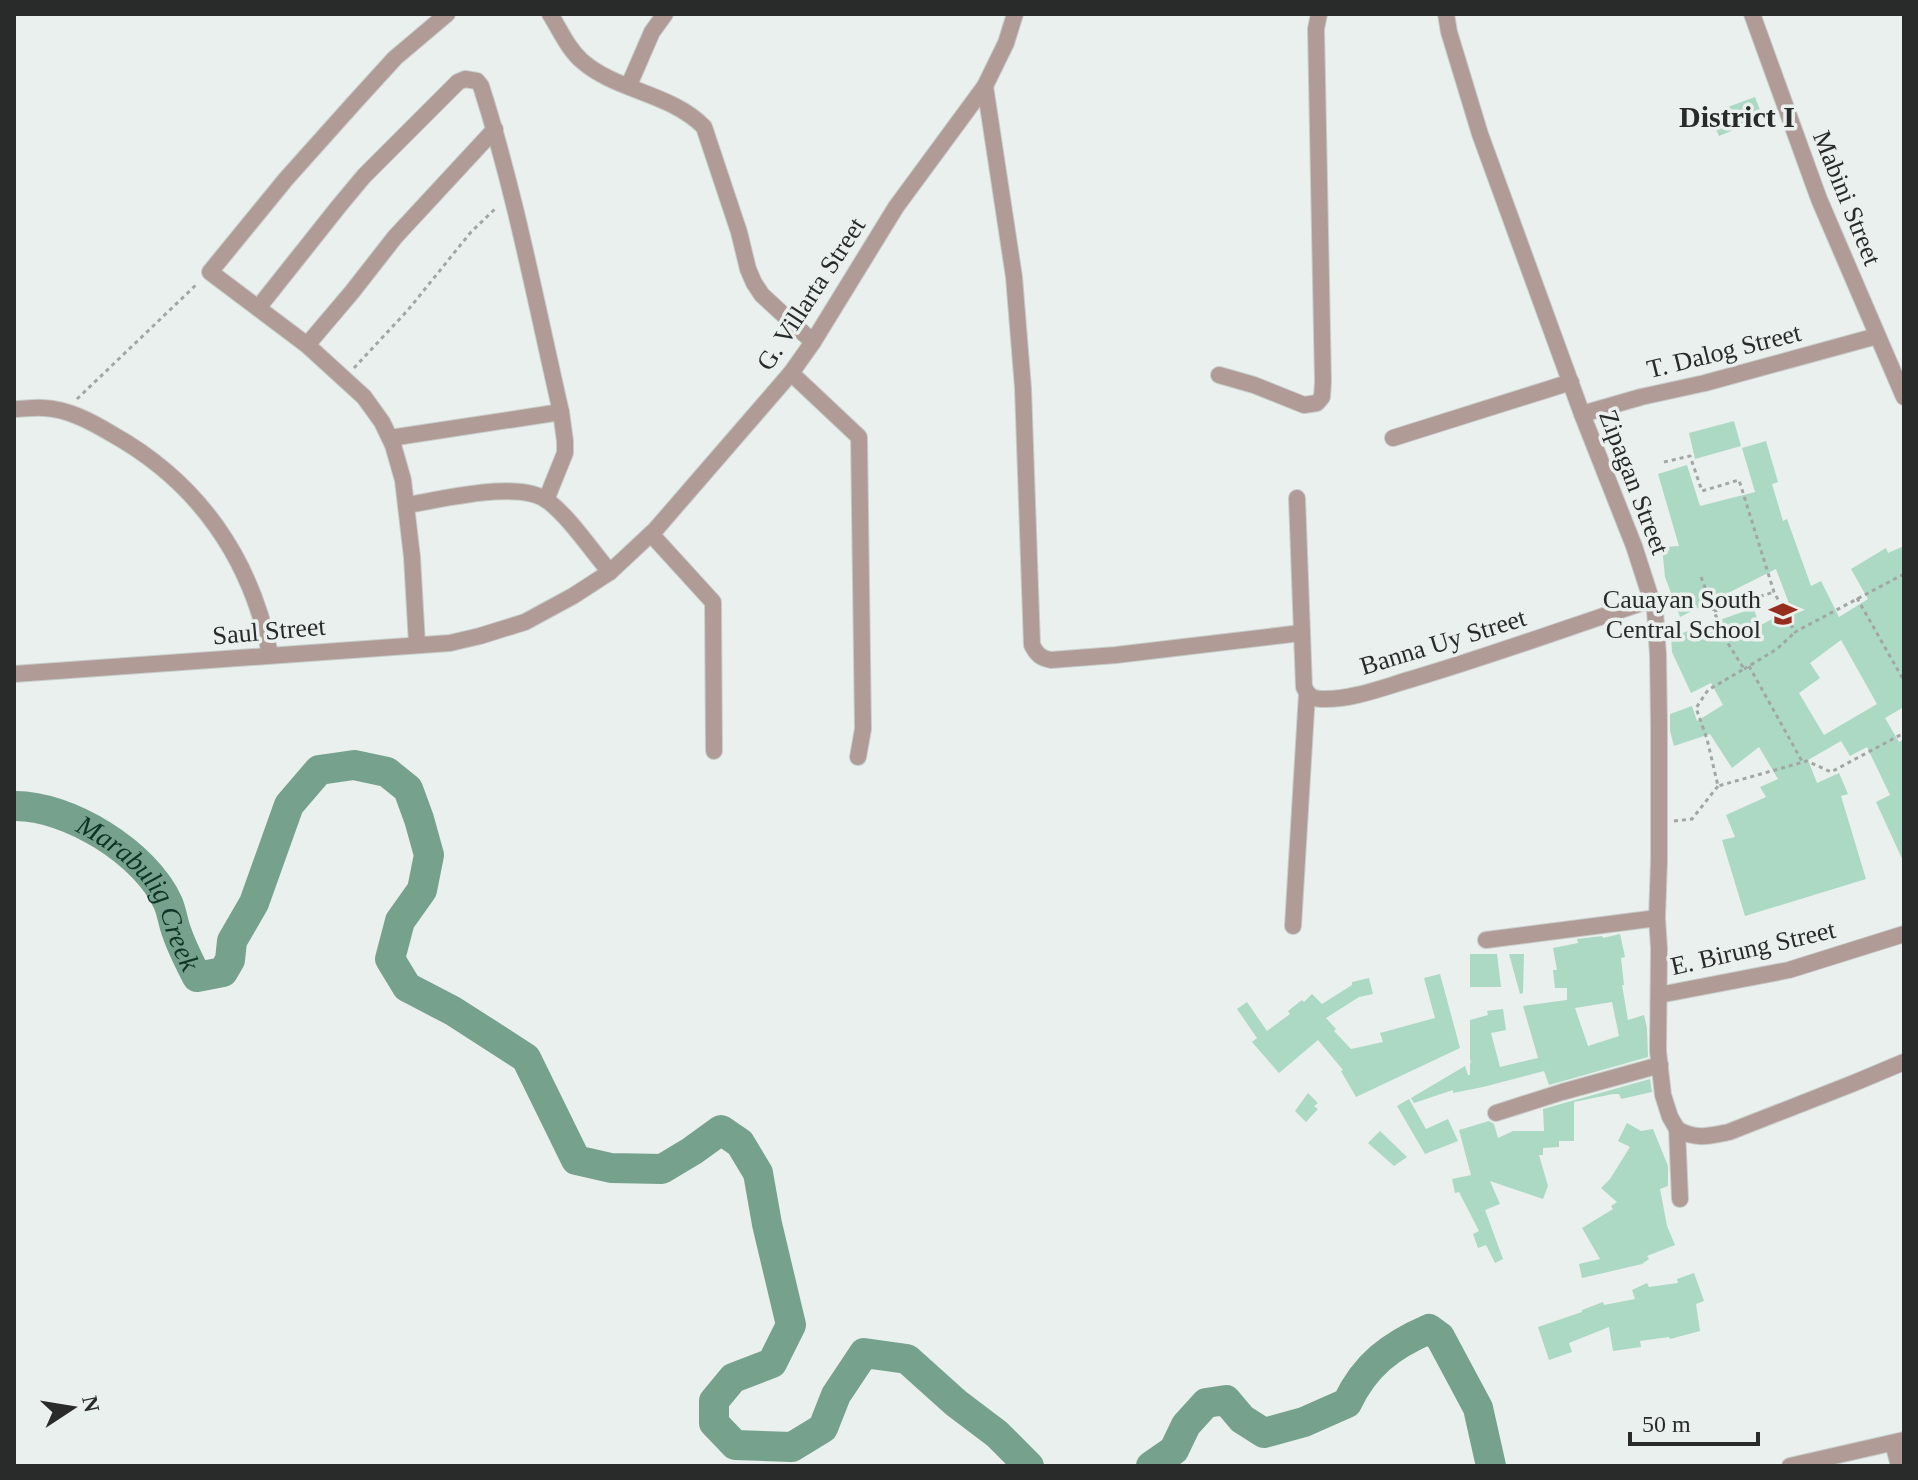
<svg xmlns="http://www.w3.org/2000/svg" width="1918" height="1480" viewBox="0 0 1918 1480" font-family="'Times New Roman',serif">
<rect width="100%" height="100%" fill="#eaf0ed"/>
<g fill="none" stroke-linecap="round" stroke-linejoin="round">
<g stroke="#76a28d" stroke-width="30">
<path id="s1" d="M 14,806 C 68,805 146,853 168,903 C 172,912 173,923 177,933 C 182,948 190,963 197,977 L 223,972 L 230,960 L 232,941 L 254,903 L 289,805 L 319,770 L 354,765 L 387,772 L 408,789 L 419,819 L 429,855 L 422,890 L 400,921 L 390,959 L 407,987 L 453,1011 L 526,1058 L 576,1160 L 611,1168 L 662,1169 L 692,1151 L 721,1130 L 740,1143 L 758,1173 L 767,1224 L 791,1325 L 772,1363 L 733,1378 L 714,1401 L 714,1423 L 735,1445 L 792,1447 L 823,1428 L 836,1395 L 864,1353 L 907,1359 L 956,1403 L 997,1434 L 1029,1466"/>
<path d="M 1151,1466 L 1174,1450 L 1186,1425 L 1206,1403 L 1226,1400 L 1242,1419 L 1264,1433 L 1304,1422 L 1347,1403 C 1365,1365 1390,1346 1429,1329 L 1440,1337 L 1478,1408 L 1491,1466"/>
</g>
</g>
<g fill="#acd9c3" fill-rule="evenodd">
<polygon points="1755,97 1763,118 1719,136 1709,114"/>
<polygon points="1734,421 1741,446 1695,459 1689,433"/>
<path d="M 1766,441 L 1778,482 L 1772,484 L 1783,521 L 1787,519 L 1811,586 L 1821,581 L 1839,617 L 1868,599 L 1851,569 L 1886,548 L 1888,553 L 1904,546 L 1904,707 L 1885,718 L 1899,742 L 1904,739 L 1904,863 L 1876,802 L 1890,795 L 1867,747 L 1850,756 L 1841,741 L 1808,760 L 1817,783 L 1839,773 L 1848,794 L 1841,796 L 1866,879 L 1745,916 L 1722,840 L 1735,837 L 1726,815 L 1766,797 L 1760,787 L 1778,779 L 1759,747 L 1732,768 L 1710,734 L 1674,746 L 1670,731 L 1670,714 L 1692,706 L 1697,721 L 1723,705 L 1711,683 L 1691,693 L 1672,652 L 1671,637 L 1754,608 L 1759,626 L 1791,609 L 1776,569 L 1680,617 L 1665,577 L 1662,547 L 1679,546 L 1658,474 L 1687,465 L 1700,506 L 1755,492 L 1742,448 ZM 1841,640 L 1877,704 L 1824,735 L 1799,693 L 1820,678 L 1810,663 Z"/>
<path d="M 1620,934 L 1625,957 L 1621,958 L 1624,985 L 1622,985 L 1628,1020 L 1644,1015 L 1647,1028 L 1648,1057 L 1549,1085 L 1544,1071 L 1483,1087 L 1453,1093 L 1453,1090 L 1414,1103 L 1411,1098 L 1465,1066 L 1468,1075 L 1470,1075 L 1470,1063 L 1471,1062 L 1470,1059 L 1470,1020 L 1488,1015 L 1487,1011 L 1503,1009 L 1506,1030 L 1491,1033 L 1500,1067 L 1538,1058 L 1523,1006 L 1567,1000 L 1567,988 L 1555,988 L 1553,970 L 1557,970 L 1553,948 L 1578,943 L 1577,939 L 1602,936 L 1603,938 ZM 1612,1002 L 1619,1036 L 1588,1046 L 1575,1008 Z"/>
<polygon points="1470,954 1497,954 1501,987 1470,987"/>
<polygon points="1509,954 1524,954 1523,993 1520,994"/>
<polygon points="1440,974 1460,1048 1356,1097 1341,1071 1343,1070 1318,1040 1279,1073 1252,1042 1257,1038 1237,1009 1247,1002 1267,1031 1290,1014 1288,1011 1302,1000 1304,1002 1312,994 1322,1004 1352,985 1352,982 1369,978 1373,994 1359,997 1326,1018 1336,1029 1334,1031 1351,1049 1383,1042 1380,1033 1435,1018 1424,978"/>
<polygon points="1650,1079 1652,1092 1621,1099 1619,1094 1613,1094 1574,1102 1574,1141 1559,1141 1559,1147 1543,1148 1543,1155 1539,1155 1548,1186 1543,1199 1490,1181 1500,1204 1485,1210 1503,1259 1495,1263 1486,1245 1478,1248 1473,1234 1479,1231 1459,1192 1455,1193 1452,1179 1471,1175 1459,1130 1489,1121 1494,1124 1498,1138 1513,1131 1544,1131 1543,1109"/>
<polygon points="1308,1093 1318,1103 1314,1106 1318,1109 1306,1122 1295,1111"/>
<polygon points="1409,1099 1426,1129 1448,1119 1458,1141 1425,1154 1397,1106"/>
<polygon points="1627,1123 1641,1131 1653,1129 1668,1166 1668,1186 1660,1189 1667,1226 1675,1245 1647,1256 1649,1259 1642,1264 1582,1278 1579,1264 1600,1259 1582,1228 1613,1209 1611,1206 1617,1202 1601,1188 1610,1179 1630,1147 1618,1141"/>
<polygon points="1380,1131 1407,1157 1394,1166 1368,1143"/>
<polygon points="1694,1273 1704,1301 1696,1304 1700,1331 1670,1339 1669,1337 1640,1341 1641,1347 1613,1351 1609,1327 1569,1343 1572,1352 1549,1360 1538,1327 1582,1312 1582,1310 1603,1302 1604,1305 1635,1299 1632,1290 1647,1283 1649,1287 1678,1283 1677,1279"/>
</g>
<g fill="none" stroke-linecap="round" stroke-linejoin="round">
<g stroke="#c7cdca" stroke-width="18">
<g id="minor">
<path d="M 550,14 C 560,30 568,49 582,61 C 616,91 671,93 704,127 L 739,232 L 748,269 L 754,283 L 762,295 L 813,342"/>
<polyline points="1446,14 1449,32 1480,134 1582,414 1634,546 1655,611 1658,655 1659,725 1659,861 1657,918 1659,948 1658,1051 1663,1095 1670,1117 1677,1129 1680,1199"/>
<polyline points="1752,14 1819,199 1904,397"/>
<polyline points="629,85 652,32 665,14"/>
<path d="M 985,86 L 1014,277 L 1023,388 L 1032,645 C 1037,655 1041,658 1051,660 L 1116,655 L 1301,633"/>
<path d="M 258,308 L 339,206 L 364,176 L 458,82 L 465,79 L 477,81 L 481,86 C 515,192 536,303 561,412 L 565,441 L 565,453 L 546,500"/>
<polyline points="307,345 352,292 395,237 495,129"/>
<polyline points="791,373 859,437 863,729 858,757"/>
<polyline points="1219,375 1254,385 1304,405 1317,403 1322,397 1323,382 1316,29 1319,14"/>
<path d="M 14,409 C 24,409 35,407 44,408 C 68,409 92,422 112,434 C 198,482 251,558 270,654"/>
<polyline points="1582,414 1641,397 1705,383 1877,336"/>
<polyline points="390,438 561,412"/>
<polyline points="1393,438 1571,382"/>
<path d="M 1297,498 L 1304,687 C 1308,696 1313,699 1322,699 C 1352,700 1384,687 1412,679 C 1493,655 1572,626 1651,600"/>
<path d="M 406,505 C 441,500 519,479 548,501 C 571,519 591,550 610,572"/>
<polyline points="651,534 713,602 714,751"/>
<polyline points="417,644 412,557 403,480 393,445 382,422 364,397 307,345 210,272 286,179 354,103 395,58 447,14"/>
<polyline points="14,674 450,643 480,636 525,622 573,596 610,572 656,529 791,373 813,342 896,207 985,86 1006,43 1015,14"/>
<polyline points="1293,926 1307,694"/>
<polyline points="1486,940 1657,918"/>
<polyline points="1659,995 1789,970 1904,934"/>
<polyline points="1496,1113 1562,1092 1660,1065"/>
<path d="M 1677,1129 C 1695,1140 1710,1136 1729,1132 L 1854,1083 L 1904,1062"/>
<polyline points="1893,1443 1899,1466"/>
<polyline points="1790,1466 1904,1440"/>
</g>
</g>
<g stroke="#a2a6a4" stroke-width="3" stroke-dasharray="4 4" stroke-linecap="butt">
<polyline points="354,368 408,310 471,232 497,207"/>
<polyline points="77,399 198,283"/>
<polyline points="1664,462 1690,456 1702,491 1739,480 1774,592 1795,632 1904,574"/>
<polyline points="1701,577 1724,637 1744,669 1708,690 1696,708 1707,739 1718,786 1807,761 1831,772 1904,733"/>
<polyline points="1857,598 1904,681"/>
<polyline points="1714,611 1774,592"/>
<polyline points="1749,666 1803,763"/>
<polyline points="1744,669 1777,649 1795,632"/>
<polyline points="1674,821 1692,819 1718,786"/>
</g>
<use href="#minor" stroke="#b09b97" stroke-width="16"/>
</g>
<defs>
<g id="school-bare" transform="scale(2.16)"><path d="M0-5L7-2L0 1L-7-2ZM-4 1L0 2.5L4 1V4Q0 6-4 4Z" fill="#972d1d" stroke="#eaf0ed" stroke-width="2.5" paint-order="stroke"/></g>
</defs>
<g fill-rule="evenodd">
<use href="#school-bare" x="1783" y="614"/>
</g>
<g text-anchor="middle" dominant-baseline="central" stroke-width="7" stroke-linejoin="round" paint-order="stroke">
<g font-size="26" fill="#282b29" stroke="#eaf0ed">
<text transform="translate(1847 198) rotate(68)">Mabini Street</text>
<text transform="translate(811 294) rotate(-57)">G. Villarta Street</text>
<text transform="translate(1724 351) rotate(-14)">T. Dalog Street</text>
<text transform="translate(1634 482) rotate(69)">Zipagan Street</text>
<text transform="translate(269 631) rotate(-5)">Saul Street</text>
<text transform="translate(1443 642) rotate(-17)">Banna Uy Street</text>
<text transform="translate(1753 948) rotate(-13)">E. Birung Street</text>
</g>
<g font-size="26" fill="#282b29" stroke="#eaf0ed" text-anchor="end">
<text x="1761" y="599">Cauayan South<tspan x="1761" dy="30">Central School</tspan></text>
</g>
<g font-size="28" font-style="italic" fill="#0d3425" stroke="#eaf0ed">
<text stroke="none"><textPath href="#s1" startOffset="164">Marabulig Creek</textPath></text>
</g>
<g font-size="30" font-weight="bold" fill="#282b29" stroke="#eaf0ed">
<text x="1737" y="116">District I</text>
</g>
</g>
<rect width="1918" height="1480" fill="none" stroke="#282b29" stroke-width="32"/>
<g transform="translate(72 1408) rotate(78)" stroke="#eaf0ed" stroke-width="6" paint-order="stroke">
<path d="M0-6L14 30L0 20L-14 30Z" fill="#282b29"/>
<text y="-12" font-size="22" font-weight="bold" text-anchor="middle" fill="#282b29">N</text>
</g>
<path d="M1630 1432v12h128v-12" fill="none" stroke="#282b29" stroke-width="4"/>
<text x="1642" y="1432" font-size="24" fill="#282b29" stroke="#eaf0ed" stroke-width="6" paint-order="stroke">50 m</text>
</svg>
